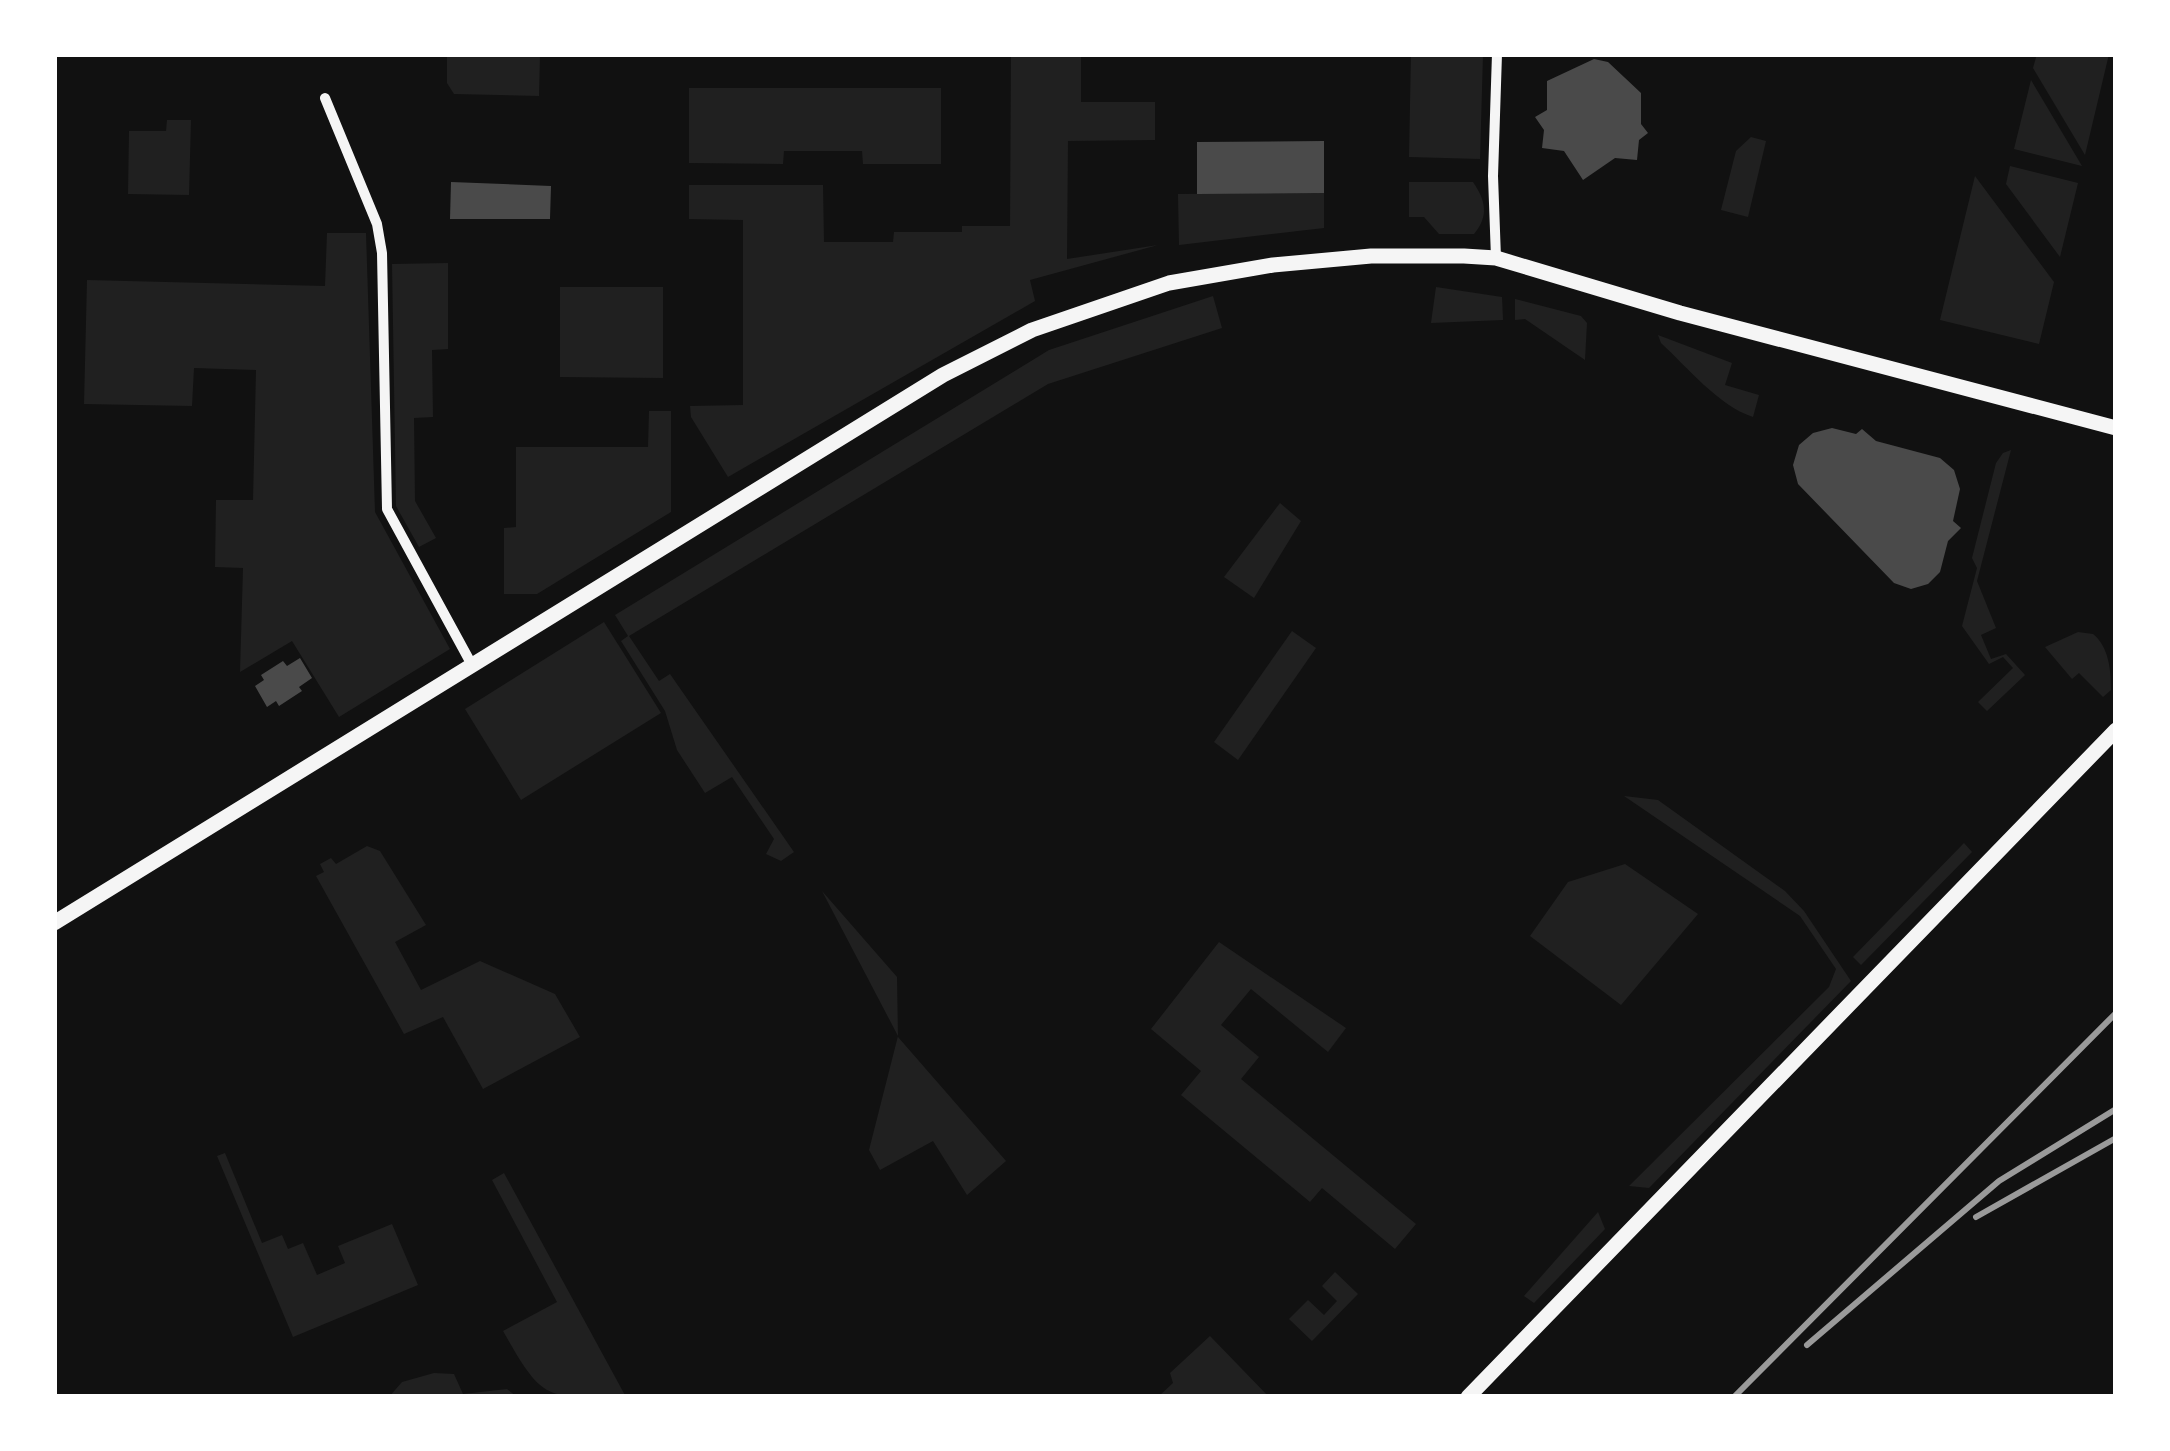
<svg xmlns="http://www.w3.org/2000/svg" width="2170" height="1451" viewBox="0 0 2170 1451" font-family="Lato,sans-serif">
<rect width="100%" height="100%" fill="#111"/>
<g fill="#202020">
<polygon points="447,54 540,54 539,96 454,94 447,83"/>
<polygon points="1011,54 1081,54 1081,102 1155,102 1155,140 1068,141 1067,259 1158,245 1030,280 1035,301 728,477 691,417 690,406 743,405 743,220 689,219 689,185 823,185 824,242 893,242 894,232 962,232 962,226 1010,226"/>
<polygon points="1411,54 1483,54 1480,159 1409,157"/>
<polygon points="2037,54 2109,54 2085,155 2033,68"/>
<polygon points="2031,80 2082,166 2014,149"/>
<polygon points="689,88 941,88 941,164 863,164 862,151 784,151 783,164 689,163"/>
<polygon points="167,120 191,120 189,195 128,194 129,131 166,131"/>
<polygon points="1751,137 1766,141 1748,217 1721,210 1736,151"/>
<polygon points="2010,166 2078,183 2060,257 2006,184"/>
<polygon points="1975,176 2054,282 2039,344 1940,320"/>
<path d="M 1409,182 L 1473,182 C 1486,201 1489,216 1474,234 L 1439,234 L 1424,217 L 1409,217 Z"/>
<polygon points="1324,193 1324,228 1179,245 1178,194"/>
<polygon points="327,233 366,233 375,512 450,649 339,717 292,641 240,672 243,568 215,567 216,500 253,500 256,370 194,368 192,406 84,404 87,280 325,286"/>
<polygon points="448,263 448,349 432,350 433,417 414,418 415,501 436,538 419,547 396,506 392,264"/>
<polygon points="560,287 663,287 663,378 560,377"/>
<polygon points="1436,287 1502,297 1503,320 1431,323"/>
<polygon points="1213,296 1222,328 1048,384 629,636 659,681 670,674 794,852 781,861 766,854 774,839 732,777 705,793 677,750 665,711 621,641 628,636 615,615 1049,350"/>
<polygon points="1515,299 1581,316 1587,323 1585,360 1525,319 1515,320"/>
<path d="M 1658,335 L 1732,363 L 1725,385 L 1759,395 L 1753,417 C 1719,406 1687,367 1661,343 Z"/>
<polygon points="649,411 671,411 671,512 537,594 504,594 504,528 516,527 516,447 648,447"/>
<polygon points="2011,450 1977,581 1996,628 1981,635 1991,659 2006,654 2025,675 1987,711 1978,702 2013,668 2003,657 1989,664 1962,626 1977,568 1972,558 1996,463 2003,453"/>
<polygon points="1280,503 1301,521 1254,598 1224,577"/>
<polygon points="604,622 661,713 521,800 465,709"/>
<polygon points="1292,631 1316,648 1238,760 1214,742"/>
<path d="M 2078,632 L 2093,634 C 2109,647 2111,670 2111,690 L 2103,697 L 2079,673 L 2072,679 L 2045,647 Z"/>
<polygon points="1624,796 1658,800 1785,891 1804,911 1851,981 1649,1188 1629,1186 1829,987 1836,969 1800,916"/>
<polygon points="1964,843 1972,852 1861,965 1853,957"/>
<polygon points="367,846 380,851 426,925 395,942 421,990 480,961 555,994 580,1037 483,1089 443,1017 404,1034 316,876 324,872 320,864 331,858 336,864"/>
<polygon points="1625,864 1698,914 1621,1005 1530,936 1568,882"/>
<polygon points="822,891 897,977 898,1037 1006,1161 967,1195 933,1141 880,1170 869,1150 898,1036"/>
<polygon points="1219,942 1346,1028 1328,1052 1251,989 1221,1025 1259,1057 1241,1079 1416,1224 1395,1249 1322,1188 1310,1202 1181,1095 1201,1071 1151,1029"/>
<polygon points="225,1153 262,1243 282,1235 288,1249 303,1243 317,1275 345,1263 338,1246 392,1224 418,1285 293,1337 217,1156"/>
<path d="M 504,1173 L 626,1397 C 546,1397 544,1404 503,1331 L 557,1302 L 492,1180 Z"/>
<polygon points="1598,1212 1605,1229 1534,1303 1524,1296"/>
<polygon points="1335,1272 1358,1294 1312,1341 1289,1319 1308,1300 1324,1315 1337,1301 1322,1286"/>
<polygon points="1210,1336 1269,1397 1158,1397 1173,1383 1170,1373"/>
<polygon points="434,1373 454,1374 463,1394 507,1389 517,1397 389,1397 402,1382"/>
</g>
<g fill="#4a4a4a">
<polygon points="1594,59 1608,62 1641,93 1641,124 1648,133 1639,140 1637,160 1615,158 1583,180 1564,151 1542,148 1544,130 1535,117 1547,110 1547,81"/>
<polygon points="1324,141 1324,193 1197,194 1197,142"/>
<polygon points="451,182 551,186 550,219 450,219"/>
<polygon points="1832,428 1856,434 1862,429 1876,441 1940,458 1954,470 1960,489 1953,521 1961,528 1948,541 1940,572 1928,584 1911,589 1894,583 1798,484 1793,465 1799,445 1813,433"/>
<polygon points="300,658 312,678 299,687 302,691 279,706 276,701 267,707 255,686 264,680 261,675 283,661 287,666"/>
</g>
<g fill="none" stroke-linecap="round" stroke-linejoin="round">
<g stroke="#f5f5f5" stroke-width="10">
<polyline points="325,98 377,224 382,253 387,509 472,665"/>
<polyline points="1496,258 1493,176 1497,54"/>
</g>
<g stroke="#f5f5f5" stroke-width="15">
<polyline points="54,923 943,375 1032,330 1169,283 1273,265 1371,256 1464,256 1496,258 1680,313 2116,428"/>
<polyline points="1468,1397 2116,730"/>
</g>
<g stroke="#9a9a9a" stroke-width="6">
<polyline points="1976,1217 2116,1138"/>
<polyline points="1807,1345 1999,1181 2116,1109"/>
<polyline points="1734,1397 2116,1013"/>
</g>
</g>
<rect width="2170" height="1451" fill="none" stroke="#ffffff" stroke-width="114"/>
</svg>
